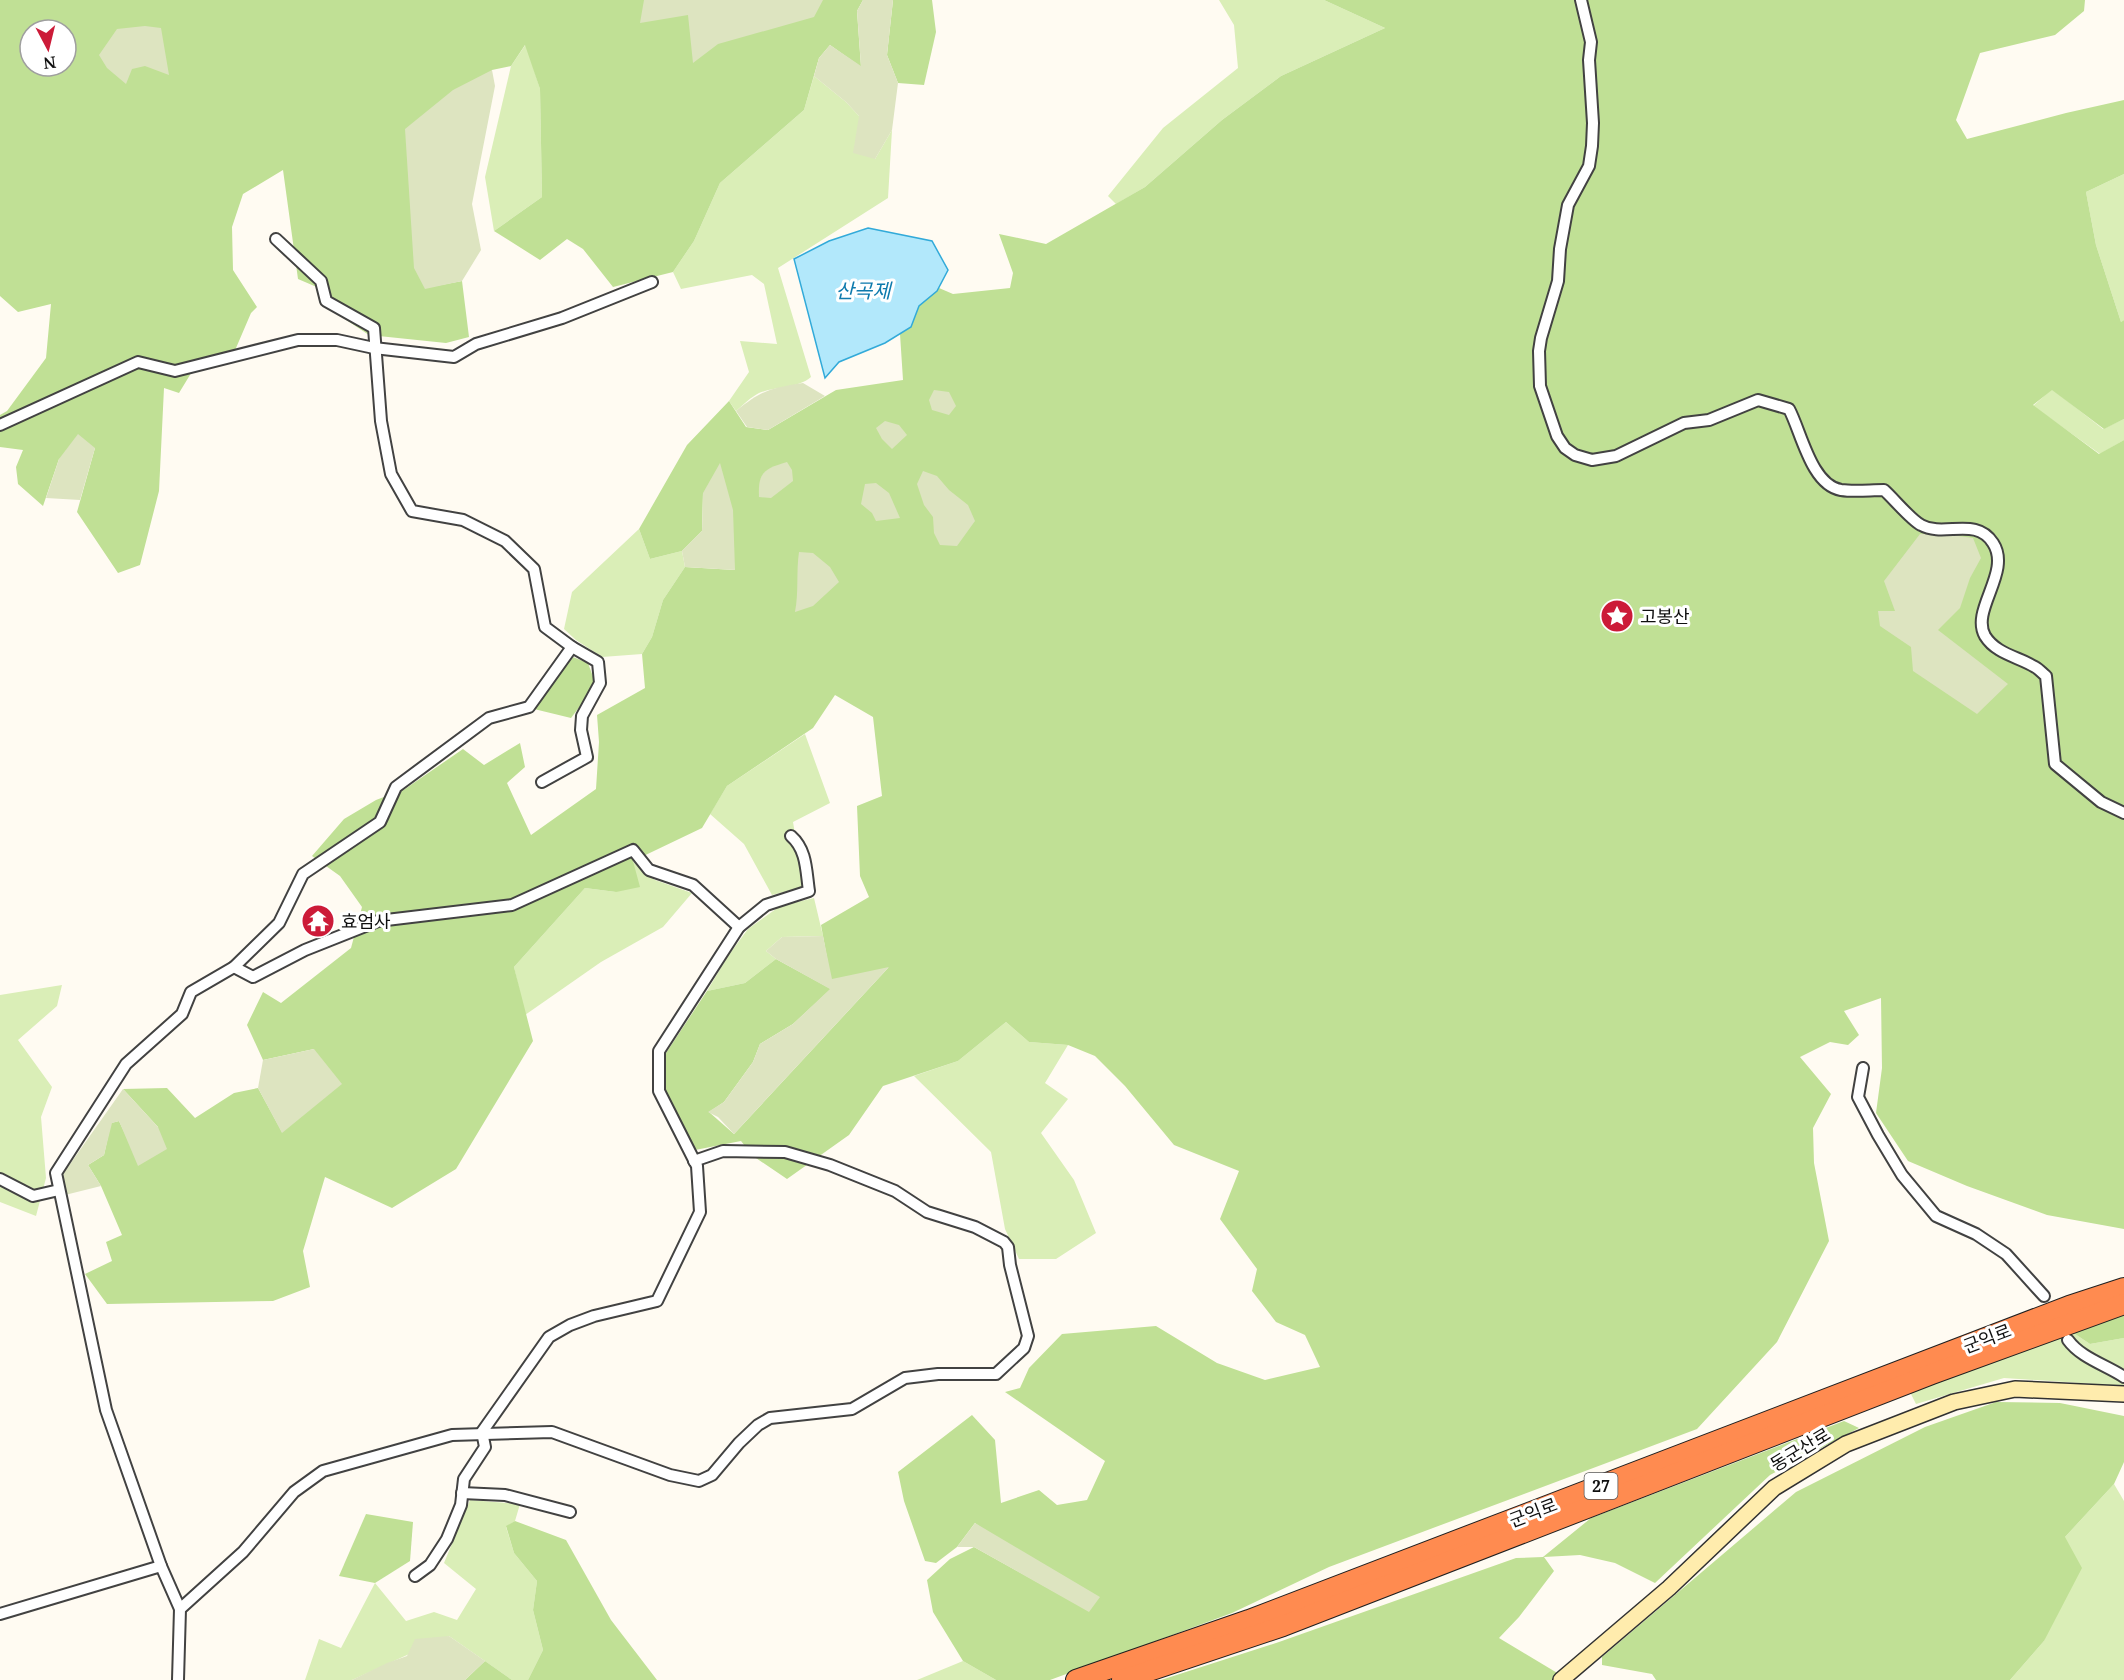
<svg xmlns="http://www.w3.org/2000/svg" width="2124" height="1680" viewBox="0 0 2124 1680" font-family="'Noto Serif','Noto Sans KR',serif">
<rect width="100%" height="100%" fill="#fffbf2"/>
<g fill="#daeeb7">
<polygon points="1219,0 1324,0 1385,28 1281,76 1222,120 1145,187 1116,204 1108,196 1163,128 1238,68 1234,25"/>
<polygon points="526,44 540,89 542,197 494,231 485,177 511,66"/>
<path d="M 814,76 L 846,102 L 859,116 L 875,159 L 892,130 L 888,198 L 778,268 L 811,377 C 797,389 776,386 759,393 C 751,397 743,405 736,411 L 729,401 L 749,372 L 740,341 L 777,344 L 764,284 L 752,275 L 681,289 L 673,272 L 694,241 L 720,183 L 804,110 Z"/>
<polygon points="2124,174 2124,320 2121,322 2096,245 2086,192"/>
<polygon points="2052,389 2103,429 2124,419 2124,440 2100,454 2033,406"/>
<polygon points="639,529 650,559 682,551 685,567 663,600 652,637 642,654 602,657 576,640 564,629 572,592"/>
<polygon points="805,734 830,803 793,822 804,887 772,895 744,844 710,814 727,786"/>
<polygon points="632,861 655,880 692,893 663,927 601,962 525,1015 514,967 585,888 616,892"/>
<polygon points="814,898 823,936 782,937 766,951 776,959 745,983 707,991 728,956 748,929 780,906"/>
<polygon points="62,985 57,1006 18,1040 52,1087 41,1117 46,1178 36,1216 0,1202 0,995"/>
<polygon points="1006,1022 1029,1042 1068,1045 1045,1083 1068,1099 1041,1133 1074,1180 1096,1233 1056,1259 1019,1259 1005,1229 991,1152 914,1076 958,1061"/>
<polygon points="2072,1332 2090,1344 2124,1338 2124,1386 2004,1378 1916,1404 1910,1392"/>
<polygon points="2114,1484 2124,1501 2124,1680 2010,1680 2044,1641 2065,1537"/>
<polygon points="470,1500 520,1504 515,1521 506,1527 514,1553 537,1581 533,1610 543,1650 528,1680 512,1680 449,1636 352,1680 305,1680 319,1639 341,1648 375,1583 406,1621 434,1612 457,1620 476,1589 444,1563"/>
<polygon points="963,1661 996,1680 917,1680"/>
</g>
<g fill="#c0e095" fill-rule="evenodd">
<path d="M 0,0 L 863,0 L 857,11 L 861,67 L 830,45 L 819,58 L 804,110 L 720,183 L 694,241 L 673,272 L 613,287 L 583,249 L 567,239 L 540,260 L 494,231 L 542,197 L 540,89 L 525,45 L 511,66 L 492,70 L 425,288 L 462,281 L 469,337 L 446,343 L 369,335 L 322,304 L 319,288 L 298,279 L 283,170 L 243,194 L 232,227 L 233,270 L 257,307 L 251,313 L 230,362 L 193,370 L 179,393 L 164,388 L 159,491 L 140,565 L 118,573 L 77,512 L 95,448 L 59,459 L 43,506 L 18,484 L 16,467 L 23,450 L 0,447 L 0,415 L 7,411 L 46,358 L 51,304 L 18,312 L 0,296 ZM 30,30 L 66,30 L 66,66 L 30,66 Z"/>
<polygon points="893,0 932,0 936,32 924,85 898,83 887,55"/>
<polygon points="1324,0 2085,0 2084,11 2055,35 1980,53 1956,120 1967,139 2066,113 2124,100 2124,174 2086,192 2096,245 2121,322 2124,320 2124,419 2104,429 2052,390 2033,405 2099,454 2124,440 2124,1229 2047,1215 1967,1186 1908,1161 1876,1113 1882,1068 1881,998 1844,1011 1859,1035 1848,1045 1830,1042 1800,1057 1831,1094 1813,1128 1814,1163 1829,1241 1777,1342 1697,1429 1329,1567 1232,1613 1050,1680 996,1680 963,1661 933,1612 927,1580 950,1559 974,1547 1089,1611 975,1523 957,1547 936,1563 925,1561 904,1501 898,1472 972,1415 995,1440 1001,1503 1039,1490 1057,1505 1087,1500 1105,1461 1005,1392 1020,1388 1029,1368 1062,1334 1156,1326 1217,1363 1265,1380 1320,1367 1305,1335 1276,1322 1252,1291 1257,1269 1220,1219 1239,1171 1174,1145 1125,1086 1095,1056 1068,1045 1029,1042 1006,1022 958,1061 883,1086 849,1135 787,1179 753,1156 741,1141 695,1150 680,1124 663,1087 666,1053 707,991 745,983 776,959 831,989 793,1024 760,1044 753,1062 724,1102 709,1112 734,1134 888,968 831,980 821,925 869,897 860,876 857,806 882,796 873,717 835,695 813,728 727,786 702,828 633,861 640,887 616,892 585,888 514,967 533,1041 456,1169 392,1208 325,1177 303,1251 310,1287 273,1301 107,1304 85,1274 112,1261 106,1242 122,1235 101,1186 88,1165 104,1155 111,1123 119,1121 128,1140 158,1127 123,1089 167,1088 195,1118 234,1093 258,1088 282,1132 314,1049 263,1060 247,1025 263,992 281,1003 351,948 362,907 340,876 312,856 344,819 376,800 405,789 463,749 484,765 520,743 525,767 507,783 531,835 596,789 599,742 597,715 645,688 642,654 652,637 663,600 685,567 735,570 703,493 702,531 682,551 650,559 639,529 687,445 729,401 746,427 768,430 836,390 903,380 900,334 911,327 919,306 939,288 953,294 1010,288 1013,273 999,234 1046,244 1145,187 1222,120 1281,76 1385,28"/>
<polygon points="573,657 588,663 596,685 571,718 534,709"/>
<polygon points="2124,1315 2124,1338 2090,1344 2072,1332"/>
<polygon points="1996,1402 2060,1403 2124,1416 2124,1462 2114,1484 2065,1537 2082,1568 2044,1641 2010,1680 1656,1680 1652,1674 1602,1665 1602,1657 1796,1492 1925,1427"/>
<polygon points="1844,1421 1859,1428 1770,1475 1655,1583 1615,1563 1580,1555 1544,1557 1554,1571 1519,1617 1499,1638 1569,1680 1161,1680 1279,1642 1516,1558 1543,1557 1591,1518"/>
<polygon points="366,1514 413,1522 410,1561 375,1583 339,1576"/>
<polygon points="515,1521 566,1540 611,1620 657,1680 528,1680 543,1650 533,1610 537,1581 514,1553 506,1526"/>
<polygon points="485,1661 512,1680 465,1680"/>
</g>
<g fill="#dde4c0">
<polygon points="644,0 823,0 814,17 718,44 693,63 688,15 640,23"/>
<polygon points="863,0 893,0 887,55 898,83 892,130 875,159 853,153 859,116 846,102 814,76 819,58 830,45 861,66 857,11"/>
<polygon points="145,26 161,28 169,75 145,66 132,69 126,84 107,68 99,55 117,29"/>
<polygon points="492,70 495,86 472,204 481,250 462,281 425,289 414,268 405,129 453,90"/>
<path d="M 803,383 L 825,396 L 768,430 L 747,427 L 736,411 C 762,390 771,388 803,383 Z"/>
<polygon points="934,390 949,392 956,406 949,415 932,410 929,400"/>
<polygon points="885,421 899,425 907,435 892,449 882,439 876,428"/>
<polygon points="78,434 95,448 80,500 46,498 59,459"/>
<path d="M 787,462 L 792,470 L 793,481 L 771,498 L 759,497 C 758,473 763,469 787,462 Z"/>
<polygon points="720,463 733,510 735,570 685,567 682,551 702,531 703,493"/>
<polygon points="923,471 937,476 949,490 968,505 975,521 957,546 940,545 934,533 933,517 924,505 917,484"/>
<polygon points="876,483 889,493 900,518 876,521 872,513 861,504 865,484"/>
<polygon points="1920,534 1944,534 1973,538 1981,558 1970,578 1960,608 1938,630 2008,684 1977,714 1913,671 1911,647 1880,626 1878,611 1895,611 1884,581"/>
<path d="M 799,552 L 813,553 L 830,567 L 839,582 L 813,606 L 795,612 C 799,592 796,572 799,552 Z"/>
<polygon points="823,936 832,979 889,967 734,1134 718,1117 708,1112 724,1102 753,1062 760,1044 793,1024 830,989 776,959 766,951 782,937"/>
<polygon points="314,1049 342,1084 282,1133 258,1088 263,1060"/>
<polygon points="123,1089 158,1127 167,1149 138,1166 119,1121 112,1123 104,1155 88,1165 101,1186 65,1195 63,1174"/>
<polygon points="975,1523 1100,1597 1089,1612 974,1547 957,1547"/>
<polygon points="449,1636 485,1661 465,1680 352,1680 387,1663 407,1656 415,1639"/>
</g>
<polygon fill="#b2e8fb" stroke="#32aad9" stroke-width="1.5" points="868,228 932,241 948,270 937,291 919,306 911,327 885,343 839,362 825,378 794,259 829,241"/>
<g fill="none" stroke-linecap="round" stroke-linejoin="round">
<g stroke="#424242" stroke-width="14">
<g id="street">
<path d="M 1581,0 L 1591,42 L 1589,60 L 1593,123 L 1592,146 L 1589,166 L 1568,205 L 1560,249 L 1558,281 L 1541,338 L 1539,351 L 1540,386 L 1557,436 L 1565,448 L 1575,455 L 1592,460 L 1616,456 L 1684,423 L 1709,420 L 1758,400 L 1789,409 C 1801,431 1811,485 1841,490 C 1855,492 1870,490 1884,490 C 1894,499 1911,520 1921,525 C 1944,538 1976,516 1993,543 C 2012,572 1970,610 1985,636 C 1996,654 2019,657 2035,667 C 2039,669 2042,673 2046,676 L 2055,764 L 2101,802 L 2124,813"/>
<polyline points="0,425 138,362 175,371 298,340 337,340 374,348 454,357 476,344 562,318 652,282"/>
<polyline points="542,782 587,757 581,730 582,716 600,683 598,662 572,647"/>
<polyline points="234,967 253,977 305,950 378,921 512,905 633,850 649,870 693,885 739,927"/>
<polyline points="1863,1068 1858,1097 1878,1135 1902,1175 1936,1216 1976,1234 2006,1254 2044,1296"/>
<polyline points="0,1179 33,1196 59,1190"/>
<path d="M 2068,1340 C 2081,1358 2106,1365 2124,1377"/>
<polyline points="462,1493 505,1495 570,1512"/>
<path d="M 415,1576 L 430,1565 L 447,1539 L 461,1505 L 464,1479 L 485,1447 L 482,1432 L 549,1337 L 570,1325 L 594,1316 L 657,1301 L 700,1212 L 697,1166 L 659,1091 L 659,1051 L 739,927 L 766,905 L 809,891 C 806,871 807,850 791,836"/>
<polyline points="180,1609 161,1566 106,1410 56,1173 126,1064 182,1014 191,992 234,967 279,923 303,874 380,822 396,787 489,718 529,707 572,647 545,627 534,569 505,541 463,520 412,511 391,474 381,421 374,328 326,301 321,281 276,239"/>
<polyline points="0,1614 161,1566"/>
<polyline points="178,1680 180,1609 243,1552 294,1492 323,1471 452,1435 552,1432 670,1475 699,1481 712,1475 739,1443 758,1425 770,1418 852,1409 905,1378 938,1374 996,1374 1024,1348 1028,1336 1010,1265 1008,1247 1004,1242 975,1227 927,1212 895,1191 830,1165 785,1152 723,1151 694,1161"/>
</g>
</g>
<g stroke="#313131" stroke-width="18">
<polyline id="secondary" points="1561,1680 1669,1588 1774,1488 1846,1444 1954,1402 2015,1389 2124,1394"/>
</g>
<g stroke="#202020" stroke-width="22">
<g id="highway">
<polyline points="1076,1680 1249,1620 2069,1306 2124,1288"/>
<polyline points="1122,1680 1283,1626 1932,1374 2124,1304"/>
</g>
</g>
<use href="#street" stroke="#fff" stroke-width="10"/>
<use href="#secondary" stroke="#ffecad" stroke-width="15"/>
<use href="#highway" stroke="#ff8b50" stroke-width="20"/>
</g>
<defs>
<g id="sight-disc" transform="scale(1.725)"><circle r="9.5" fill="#cc1b38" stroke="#fff"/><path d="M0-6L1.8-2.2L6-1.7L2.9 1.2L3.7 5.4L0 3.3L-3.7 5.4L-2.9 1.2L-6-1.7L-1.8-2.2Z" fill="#fff"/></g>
<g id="temple-disc" transform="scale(1.725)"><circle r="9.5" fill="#cc1b38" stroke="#fff"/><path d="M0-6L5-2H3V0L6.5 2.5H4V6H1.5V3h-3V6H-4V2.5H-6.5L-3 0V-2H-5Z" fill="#fff"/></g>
</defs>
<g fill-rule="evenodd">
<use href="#sight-disc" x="1617" y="616"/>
<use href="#temple-disc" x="318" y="921"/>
</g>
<g text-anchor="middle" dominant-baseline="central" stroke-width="6" stroke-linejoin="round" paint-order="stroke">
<rect fill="#fff" stroke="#575757" stroke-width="1.5" x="1584.5" y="1473" width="33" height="26" rx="4.5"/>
<g font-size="16" font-weight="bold" fill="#0f0f0f">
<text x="1601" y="1486">27</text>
</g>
<g font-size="18" fill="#0f0f0f" stroke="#fff" text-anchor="start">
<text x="1640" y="616">고봉산</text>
<text x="341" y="921">효엄사</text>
</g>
<g font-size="18" fill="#0f0f0f" stroke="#fff">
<text transform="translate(1987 1338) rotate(-21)">군익로</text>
<text transform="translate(1800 1449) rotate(-31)">동군산로</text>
<text transform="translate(1533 1512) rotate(-21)">군익로</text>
</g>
<g font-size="20" font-style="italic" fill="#0d7aad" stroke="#fff">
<text x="863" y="290">산곡제</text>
</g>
</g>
<g transform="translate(48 48) rotate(173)"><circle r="28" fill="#ffffff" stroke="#9f9f9f" stroke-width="1.5"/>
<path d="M0-4.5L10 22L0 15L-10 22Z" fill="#cc1b38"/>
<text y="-9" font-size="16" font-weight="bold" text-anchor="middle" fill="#0f0f0f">N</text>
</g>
</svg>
